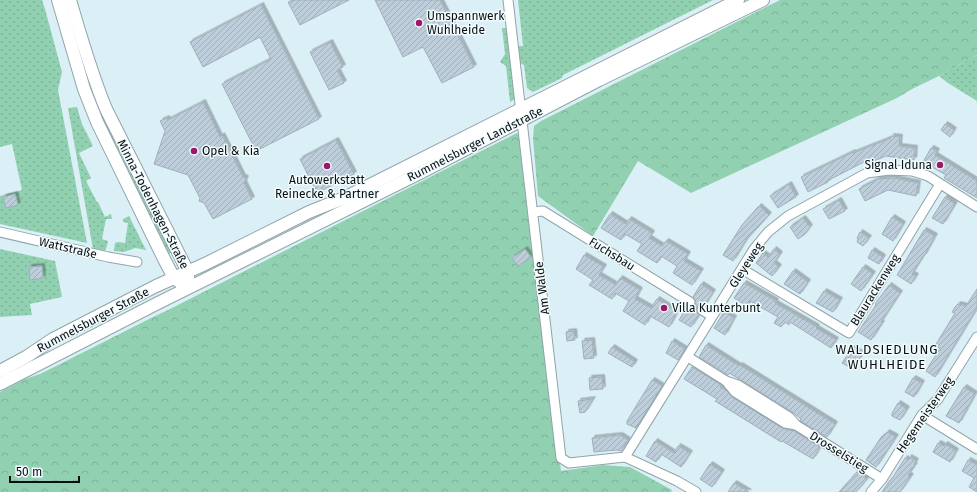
<svg xmlns="http://www.w3.org/2000/svg" width="977" height="492" viewBox="0 0 977 492" font-family="'Fira Sans',sans-serif">
<defs>
<pattern id="grass-dots" width="8" height="8" patternUnits="userSpaceOnUse"><rect width="8" height="8" fill="#91d1b1"/><path d="M2 2h.1M6 6h.1" fill="none" stroke="#7cb297" stroke-width="1.8" stroke-linecap="round"/></pattern>
<pattern id="forest-crowns" width="20" height="18" patternUnits="userSpaceOnUse"><rect width="20" height="18" fill="#91d1b1"/><path d="M2 6a3 3 0 1 1 6 0M12 15a3 3 0 1 1 6 0" fill="none" stroke="#7cb297"/></pattern>
<pattern id="building-hatch" width="6" height="6" patternUnits="userSpaceOnUse"><rect width="6" height="6" fill="#bdcdd9"/><path d="M-1 1l2-2M0 6l6-6M5 7l2-2" fill="none" stroke="#a1afb9"/></pattern>
<filter id="shadow"><feDropShadow dx="2.5" dy="-2.5" stdDeviation="0" flood-color="#0004"/></filter>
</defs>
<rect width="100%" height="100%" fill="#dbf0f6"/>
<g fill="url(#grass-dots)">
<polygon points="0,0 42,0 45,9 62,72 58,90 87,243 0,224 0,196 22,190 12,144 0,147"/>
<polygon points="518,0 713,0 563,75 562,78 533,92 527,88 524,65 520,63 518,46 523,46"/>
<polygon points="502,28 507,28 515,99 510,102 506,66 500,62 505,54"/>
<polygon points="977,55 977,101 948,83 939,76"/>
<polygon points="94,91 172,252 169,254 100,113 91,92"/>
<polygon points="77,107 82,124 93,146 79,153 91,178 86,181 97,202 98,202 105,217 111,214 112,219 106,219 102,239 108,241 107,246 105,251 93,249 68,108"/>
<polygon points="129,216 146,250 135,248 124,252 114,251 115,243 118,242 125,243 128,223 123,222 123,219"/>
<polygon points="0,249 55,261 62,297 30,304 32,315 0,317"/>
</g>
<g fill="url(#forest-crowns)">
<polygon points="780,0 977,0 977,55 939,76 914,88 897,98 691,193 638,161 593,236 538,196 533,139 534,126 541,121"/>
<polygon points="517,133 520,136 561,471 603,465 630,467 672,490 671,492 0,492 0,392 25,379 40,374 66,361 155,316 166,311"/>
</g>
<g fill="url(#building-hatch)" stroke="#a0afbb" filter="url(#shadow)">
<polygon points="293,0 349,0 300,25 288,2"/>
<polygon points="375,0 440,0 474,67 442,83 423,47 403,57"/>
<polygon points="261,5 319,119 256,151 222,84 271,59 260,37 203,67 190,42"/>
<polygon points="330,42 343,67 337,70 344,83 329,90 310,52"/>
<polygon points="203,102 220,137 222,135 243,177 246,178 244,183 252,199 213,219 204,203 199,201 200,198 188,175 154,164 165,131 160,121 167,118 168,120"/>
<polygon points="945,124 954,130 950,137 941,130"/>
<polygon points="891,136 900,137 899,146 915,148 914,160 886,156 867,164 866,161 827,181 828,182 808,192 801,177 853,152 853,153 891,138"/>
<polygon points="336,140 354,174 317,193 300,159"/>
<polygon points="931,148 937,151 935,155 977,181 977,198 944,178 946,175 923,162"/>
<polygon points="894,178 918,183 916,196 888,190 865,201 859,189 878,179"/>
<polygon points="789,184 796,197 778,208 770,196"/>
<polygon points="15,194 18,205 6,208 3,197"/>
<polygon points="945,197 955,204 943,224 932,218"/>
<polygon points="839,200 845,211 829,219 823,209"/>
<polygon points="759,206 769,215 746,240 733,261 723,255 742,225"/>
<polygon points="610,214 626,224 629,219 652,233 649,238 662,246 666,241 688,254 684,261 701,271 692,285 673,273 677,266 661,256 657,263 637,251 642,244 625,234 621,240 601,228"/>
<polygon points="892,217 903,224 893,241 882,234"/>
<polygon points="803,218 810,227 804,235 798,239 790,227"/>
<polygon points="924,230 935,236 924,256 923,256 912,274 916,276 911,284 897,275"/>
<polygon points="860,232 869,238 863,246 857,242 858,239 857,238"/>
<polygon points="525,249 531,257 518,266 512,258"/>
<polygon points="774,249 780,254 774,263 779,267 772,276 756,263 763,253 768,257"/>
<polygon points="872,250 883,257 879,264 868,258"/>
<polygon points="584,255 604,267 599,275 616,285 620,278 640,290 635,299 651,308 657,299 677,312 669,327 650,316 645,325 623,311 629,301 615,293 612,299 589,285 593,280 576,269"/>
<polygon points="42,266 43,278 30,280 29,267"/>
<polygon points="863,267 873,274 861,291 851,284"/>
<polygon points="793,271 808,282 800,294 784,284"/>
<polygon points="744,283 776,301 775,303 817,327 816,328 836,340 831,348 790,322 789,325 785,322 781,327 774,323 778,317 750,301 747,306 734,298"/>
<polygon points="701,284 713,292 705,305 702,304 697,307 696,310 699,315 691,327 679,320 687,307 692,307 695,305 695,300 693,297"/>
<polygon points="889,285 900,293 881,322 882,323 871,340 858,332 876,305 875,304"/>
<polygon points="977,289 977,308 935,377 926,371 940,348 935,346 955,313 952,312 955,307 958,304 966,306"/>
<polygon points="824,291 840,300 833,312 816,303"/>
<polygon points="724,312 734,318 725,335 714,328"/>
<polygon points="574,331 575,340 567,341 566,332"/>
<polygon points="592,340 594,358 584,359 582,341"/>
<polygon points="672,341 685,349 678,360 666,353"/>
<polygon points="706,345 739,366 740,365 835,424 827,437 800,421 801,419 792,412 741,380 729,373 728,375 699,357"/>
<polygon points="612,347 635,362 632,367 608,353"/>
<polygon points="852,348 862,354 853,369 842,363"/>
<polygon points="692,367 721,385 720,387 726,390 732,397 782,428 792,431 793,430 794,431 820,447 813,459 782,441 781,442 715,401 717,399 684,379"/>
<polygon points="602,377 603,389 590,390 589,378"/>
<polygon points="913,378 922,383 914,397 905,392"/>
<polygon points="652,380 662,386 636,428 627,424 627,421"/>
<polygon points="964,387 975,394 959,423 946,416"/>
<polygon points="593,399 585,412 580,413 578,401"/>
<polygon points="898,403 907,409 900,420 892,416 892,413"/>
<polygon points="887,432 896,437 876,467 866,460 882,436 883,437"/>
<polygon points="620,435 628,440 621,451 617,450 594,452 592,438"/>
<polygon points="655,441 674,453 678,446 690,453 681,467 661,454 656,462 646,456"/>
<polygon points="938,443 944,446 945,444 956,451 950,462 933,452"/>
<polygon points="909,457 916,461 914,464 915,465 908,475 911,476 900,492 882,492 890,480 891,480 905,458 908,460"/>
<polygon points="968,460 977,465 977,492 969,487 974,478 962,471"/>
<polygon points="710,464 722,472 712,487 700,479"/>
<polygon points="857,472 867,479 856,492 839,492"/>
<polygon points="734,483 749,492 728,492"/>
</g>
<g fill="none" stroke-linecap="round" stroke-linejoin="round">
<g stroke="#90a4a9" stroke-width="11">
<g id="minor">
<polyline points="508,0 561,458 569,463 625,457 677,481 696,492"/>
<polyline points="533,212 543,211 690,302"/>
<polyline points="0,232 108,257 137,262"/>
<polyline points="742,269 849,333 940,184"/>
<polyline points="702,310 712,316"/>
<polyline points="688,357 726,381 738,385 789,417 796,425 882,479"/>
<polyline points="726,381 735,392 785,423 796,425"/>
<polyline points="922,415 977,449"/>
<polyline points="625,457 754,249 768,232 788,216 867,173 889,170 912,171 928,176 977,207"/>
<polyline points="871,492 882,479 922,415 938,399 977,337"/>
</g>
</g>
<g stroke="#90a4a9" stroke-width="14">
<g id="major">
<polyline points="58,0 84,89 97,122 164,259 174,278 181,283"/>
<path d="M 70,0 C 81,37 91,73 106,109 L 188,272 L 188,279"/>
<polyline points="0,371 26,357 53,339 156,286 205,264 309,212 344,198 738,0"/>
<polyline points="0,384 158,303 420,173 599,80 763,0"/>
</g>
</g>
<use href="#minor" stroke="#fff" stroke-width="9"/>
<use href="#major" stroke="#fff" stroke-width="12"/>
</g>
<g fill="#9b176a" stroke="#f2fbfd" stroke-width="1.5">
<circle cx="419" cy="23" r="4"/>
<circle cx="194" cy="151" r="4"/>
<circle cx="940" cy="165" r="4"/>
<circle cx="327" cy="166" r="4"/>
<circle cx="664" cy="308" r="4"/>
</g>
<g text-anchor="middle" dominant-baseline="central" stroke-width="3" stroke-linejoin="round" paint-order="stroke">
<g font-size="12" fill="#080f11" stroke="#f2fbfd" text-anchor="start">
<text x="427" y="16">Umspannwerk<tspan x="427" dy="14">Wuhlheide</tspan></text>
<text x="202" y="151">Opel &amp; Kia</text>
<text x="932" y="165" text-anchor="end">Signal Iduna</text>
<text x="327" y="180" text-anchor="middle">Autowerkstatt<tspan x="327" dy="14">Reinecke &amp; Partner</tspan></text>
<text x="672" y="308">Villa Kunterbunt</text>
</g>
<g font-size="12" fill="#080f11" stroke="#f2fbfd">
<text transform="translate(475 144) rotate(-27)">Rummelsburger Landstraße</text>
<text transform="translate(153 204) rotate(63)">Minna-Todenhagen-Straße</text>
<text transform="translate(68 248) rotate(13)">Wattstraße</text>
<text transform="translate(612 254) rotate(32)">Fuchsbau</text>
<text transform="translate(746 265) rotate(-57)">Gleyeweg</text>
<text transform="translate(542 288) rotate(-97)">Am Walde</text>
<text transform="translate(875 290) rotate(-58)">Blaurackenweg</text>
<text transform="translate(93 320) rotate(-28)">Rummelsburger Straße</text>
<text transform="translate(925 415) rotate(-55)">Hegemeisterweg</text>
<text transform="translate(839 452) rotate(32)">Drosselstieg</text>
</g>
<g font-size="13" letter-spacing="1" fill="#080f11" stroke="#f2fbfd">
<text x="887" y="349">WALDSIEDLUNG<tspan x="887" dy="15">WUHLHEIDE</tspan></text>
</g>
</g>
<path d="M10 476v6h69v-6" fill="none" stroke="#080f11" stroke-width="2"/>
<text x="16" y="476" font-size="12" fill="#080f11" stroke="#f2fbfd" stroke-width="3" paint-order="stroke">50 m</text>
</svg>
